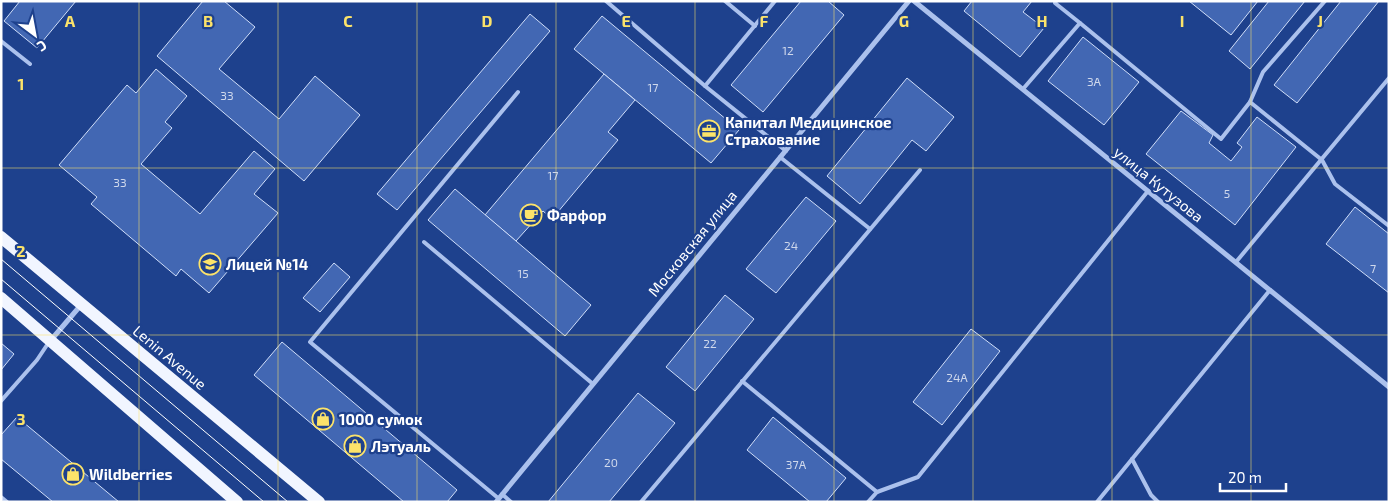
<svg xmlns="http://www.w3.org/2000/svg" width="1390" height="503" viewBox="0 0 1390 503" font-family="'Exo 2',sans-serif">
<rect width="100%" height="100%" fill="#1e418d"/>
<g fill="#4267b3" stroke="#d0def9">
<polygon points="20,1 76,1 37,48 4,21"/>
<polygon points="203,1 224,1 255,27 219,69 279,119 315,76 360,115 304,181 157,56"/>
<polygon points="801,1 828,1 844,15 763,112 731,85"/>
<polygon points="972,1 1032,1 1023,12 1044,28 1020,57 964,11"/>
<polygon points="1189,1 1258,1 1231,35"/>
<polygon points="1269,1 1305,1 1250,69 1229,51"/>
<polygon points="1341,1 1379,1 1297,103 1274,85"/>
<polygon points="530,14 550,31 397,210 377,194"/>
<polygon points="602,16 739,130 711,163 574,49"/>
<polygon points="1083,37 1139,82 1104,125 1048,81"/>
<polygon points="156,69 187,96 165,122 172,128 141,164 200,214 254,151 275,169 254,194 278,213 209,293 181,269 176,276 91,204 97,197 59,165 127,85 136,93"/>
<polygon points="604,74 635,100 608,132 618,140 552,219 543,211 516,241 485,215"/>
<polygon points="907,78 954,117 926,151 912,140 860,204 827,176"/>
<polygon points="1181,111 1213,135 1209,143 1231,161 1242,147 1237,143 1257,117 1296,147 1235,225 1146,154"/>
<polygon points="455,189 591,305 565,336 428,220"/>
<polygon points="806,197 836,221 776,293 746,269"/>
<polygon points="1355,207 1389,234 1389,293 1326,244"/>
<polygon points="334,263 350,277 320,312 303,298"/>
<polygon points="725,295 754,319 695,391 666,367"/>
<polygon points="971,329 1000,351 942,425 913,402"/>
<polygon points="282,342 457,490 447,502 404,502 254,375"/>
<polygon points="1,343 14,354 1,370"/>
<polygon points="638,393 675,423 609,502 548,502"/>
<polygon points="17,417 119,502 53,502 1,459 1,435"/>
<polygon points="773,417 846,478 826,502 810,502 747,450"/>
</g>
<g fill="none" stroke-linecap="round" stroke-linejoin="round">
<g stroke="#abc1ed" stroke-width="4">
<polyline points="606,1 705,86 786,151"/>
<polyline points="725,1 755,26"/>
<polyline points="1056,1 1055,3 1080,23"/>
<polyline points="1,41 30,64"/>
<polyline points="705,86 775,1"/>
<polyline points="1023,89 1080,23 1221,139 1250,102 1322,160 1335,184 1389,226"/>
<polyline points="1250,102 1263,72 1325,1"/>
<polyline points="780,157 870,229"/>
<polyline points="424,242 593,384"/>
<polyline points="1236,262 1389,78"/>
<polyline points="742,381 877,492"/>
<polyline points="1,401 37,360 49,342"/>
<polyline points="1132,459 1151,495 1158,502"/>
<polyline points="502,494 511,502"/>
<polyline points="1,497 7,502"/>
<polyline points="498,498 310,342 518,92"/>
<polyline points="641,502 920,170"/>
<polyline points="868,502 877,492 918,477 1148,191"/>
<polyline points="1097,502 1270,290"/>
</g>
<g stroke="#abc1ed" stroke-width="5">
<polyline points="914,1 1389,387"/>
<polyline points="51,340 81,305"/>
<polyline points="496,502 909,1"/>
</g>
<g stroke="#f1f5ff" stroke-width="12">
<polyline points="1,237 319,502"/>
<polyline points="1,298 237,502"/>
</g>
<g stroke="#fff" stroke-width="1">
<polyline points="1,259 288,502"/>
<polyline points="1,279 264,502"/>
</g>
</g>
<path fill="none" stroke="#fce36a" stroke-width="1" stroke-opacity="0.55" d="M 139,1 L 139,502M 278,1 L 278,502M 417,1 L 417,502M 556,1 L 556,502M 695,1 L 695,502M 834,1 L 834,502M 973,1 L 973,502M 1112,1 L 1112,502M 1251,1 L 1251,502M 1,168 L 1389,168M 1,335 L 1389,335"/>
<defs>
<g id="office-ring" transform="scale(1.125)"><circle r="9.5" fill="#1e418d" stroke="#fce36a" stroke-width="1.5"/><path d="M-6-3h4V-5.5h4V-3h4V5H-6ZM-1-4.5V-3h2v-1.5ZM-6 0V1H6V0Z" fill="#fce36a"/></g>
<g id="cafe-ring" transform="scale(1.125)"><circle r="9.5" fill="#1e418d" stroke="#fce36a" stroke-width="1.5"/><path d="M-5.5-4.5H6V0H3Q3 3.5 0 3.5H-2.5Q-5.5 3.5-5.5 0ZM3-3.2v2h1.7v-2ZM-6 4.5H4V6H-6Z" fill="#fce36a"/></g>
<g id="university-ring" transform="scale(1.125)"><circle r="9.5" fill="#1e418d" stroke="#fce36a" stroke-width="1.5"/><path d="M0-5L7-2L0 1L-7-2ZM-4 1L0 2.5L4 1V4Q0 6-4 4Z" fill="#fce36a"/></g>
<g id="shop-ring" transform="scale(1.125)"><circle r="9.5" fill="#1e418d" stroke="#fce36a" stroke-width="1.5"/><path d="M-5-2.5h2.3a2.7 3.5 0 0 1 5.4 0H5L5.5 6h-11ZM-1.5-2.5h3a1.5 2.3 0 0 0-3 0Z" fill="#fce36a"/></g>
</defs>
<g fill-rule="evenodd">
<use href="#office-ring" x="709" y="131"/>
<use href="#cafe-ring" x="531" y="215"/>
<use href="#university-ring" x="210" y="264"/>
<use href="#shop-ring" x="323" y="419"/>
<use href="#shop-ring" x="355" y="446"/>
<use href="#shop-ring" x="73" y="474"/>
</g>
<g text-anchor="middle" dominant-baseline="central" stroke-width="4.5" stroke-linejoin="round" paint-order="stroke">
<g font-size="12" fill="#d0d9ec">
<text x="788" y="50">12</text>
<text x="1094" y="81">3А</text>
<text x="653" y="87">17</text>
<text x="227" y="95">33</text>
<text x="553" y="175">17</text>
<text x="120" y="182">33</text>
<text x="1227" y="193">5</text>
<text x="791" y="245">24</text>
<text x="1373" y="268">7</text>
<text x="523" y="273">15</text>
<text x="710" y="343">22</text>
<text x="957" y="377">24А</text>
<text x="611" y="462">20</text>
<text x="796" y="464">37А</text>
</g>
<g font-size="15" font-weight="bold" fill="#fff" stroke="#1e418d" text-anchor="start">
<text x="725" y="122">Капитал Медицинское<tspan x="725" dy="17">Страхование</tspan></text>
<text x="547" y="215">Фарфор</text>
<text x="226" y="264">Лицей №14</text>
<text x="339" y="419">1000 сумок</text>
<text x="371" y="446">Лэтуаль</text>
<text x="89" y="474">Wildberries</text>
</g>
<g font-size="15" fill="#fff" stroke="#1e418d">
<text transform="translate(1159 184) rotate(39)">улица Кутузова</text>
<text transform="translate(692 243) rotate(-51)">Московская улица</text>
<text transform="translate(170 357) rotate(40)">Lenin Avenue</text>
</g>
</g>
<g font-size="16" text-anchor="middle" font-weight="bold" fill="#fce36a" stroke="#1e418d" stroke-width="4.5" stroke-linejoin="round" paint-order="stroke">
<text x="70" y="27">A</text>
<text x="208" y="27">B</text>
<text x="348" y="27">C</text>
<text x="487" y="27">D</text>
<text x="626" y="27">E</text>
<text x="764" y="27">F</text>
<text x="904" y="27">G</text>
<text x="1042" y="27">H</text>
<text x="1182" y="27">I</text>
<text x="1320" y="27">J</text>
<text x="21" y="90">1</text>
<text x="21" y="257">2</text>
<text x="21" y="425">3</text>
</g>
<rect width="1390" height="503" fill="none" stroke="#ffffff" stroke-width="5"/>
<g transform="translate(35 35) rotate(148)" stroke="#1e418d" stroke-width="4" paint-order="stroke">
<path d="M0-4L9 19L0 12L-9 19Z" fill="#ffffff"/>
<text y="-8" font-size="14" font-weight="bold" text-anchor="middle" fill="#ffffff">С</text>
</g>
<path d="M1220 483v8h66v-8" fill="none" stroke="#ffffff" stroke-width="2.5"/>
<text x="1228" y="483" font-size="15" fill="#ffffff" stroke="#1e418d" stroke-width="4" paint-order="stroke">20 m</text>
</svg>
